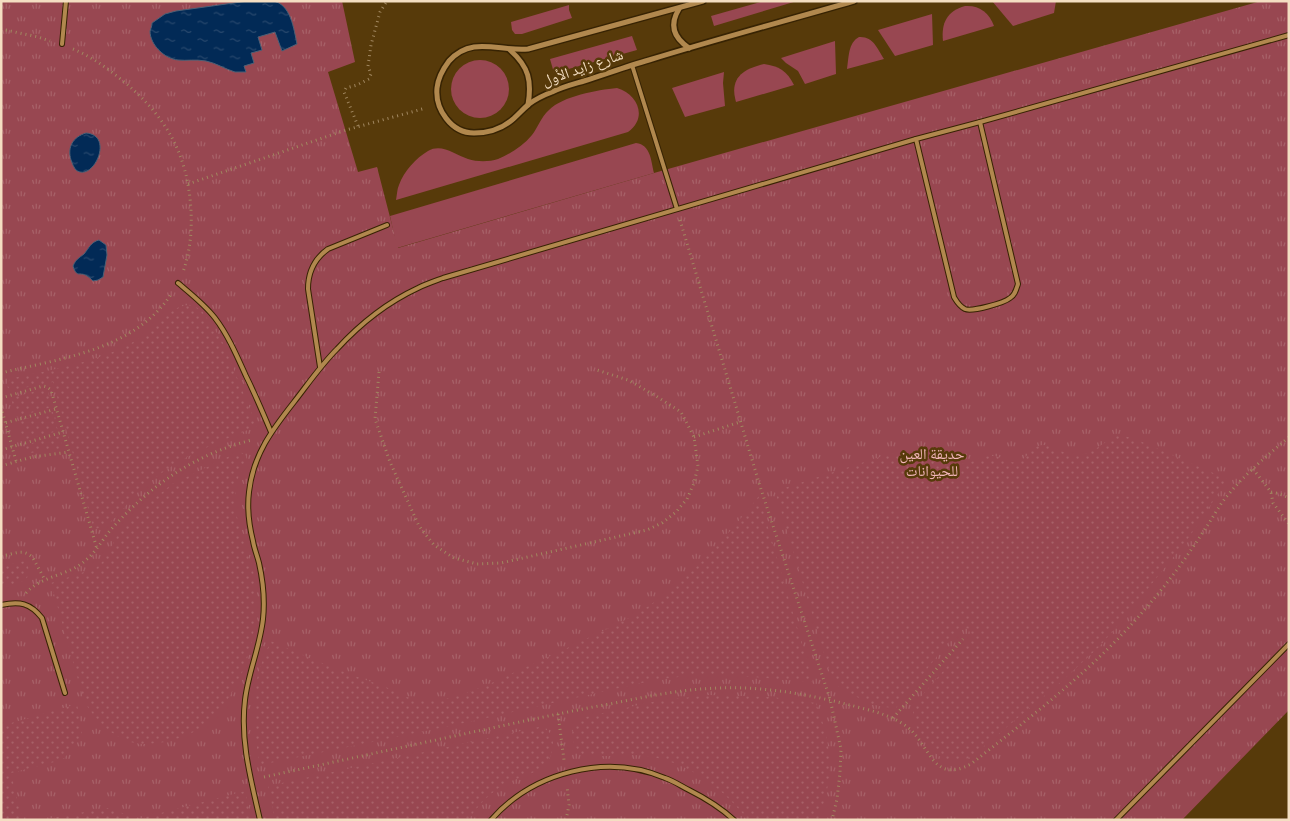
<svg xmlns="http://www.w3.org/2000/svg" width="1290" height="821" viewBox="0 0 1290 821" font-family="Overpass,'Noto Naskh Arabic',sans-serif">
<defs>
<pattern id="park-tufts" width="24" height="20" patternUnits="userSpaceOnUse" patternTransform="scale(1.25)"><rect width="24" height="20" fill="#984751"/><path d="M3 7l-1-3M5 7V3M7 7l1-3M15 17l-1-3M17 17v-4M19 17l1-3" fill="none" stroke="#a76168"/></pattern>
<pattern id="garden-dots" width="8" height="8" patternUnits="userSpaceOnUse" patternTransform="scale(1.25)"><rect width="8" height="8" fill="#984751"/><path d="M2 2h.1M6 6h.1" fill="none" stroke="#a76168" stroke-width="1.8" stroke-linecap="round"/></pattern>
<pattern id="water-ripples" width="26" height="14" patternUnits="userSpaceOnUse" patternTransform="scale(1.25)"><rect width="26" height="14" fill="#022a56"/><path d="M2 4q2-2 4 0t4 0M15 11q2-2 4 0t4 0" fill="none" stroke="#28486d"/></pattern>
</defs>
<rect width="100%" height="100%" fill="#573a0a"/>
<g fill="#984751">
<polygon points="764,1 797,1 714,26 711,16"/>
<polygon points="992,1 1056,1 1054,13 1013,26"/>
<polygon points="569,5 569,10 572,18 522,34 515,34 512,30 511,22"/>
<path d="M 965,6 C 979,5 989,12 994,26 L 943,41 C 941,23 947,11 965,6 Z"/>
<polygon points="932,14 933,45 895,56 878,30"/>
<polygon points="632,36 637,50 554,73 550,59"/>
<path d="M 859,37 C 873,36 877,48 884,59 L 847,69 C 849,57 848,43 859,37 Z"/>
<polygon points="835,41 836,74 805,84 798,71 786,63 781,58"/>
<circle cx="480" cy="89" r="29"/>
<path d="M 764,64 C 779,66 787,71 794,85 L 736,102 C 729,78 743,69 764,64 Z"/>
<polygon points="724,72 723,83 725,106 685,117 672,88"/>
<path d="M 617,88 C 638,94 648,118 628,132 L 396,200 C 397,195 397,189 399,185 C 404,171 416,158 428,151 C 442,143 455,155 468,159 C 477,162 489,162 498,159 C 510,154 523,146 532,135 C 538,127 541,117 549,110 C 563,96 597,90 617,88 Z"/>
<path d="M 636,143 C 651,145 651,161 654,173 L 397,248 L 390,216 Z"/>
</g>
<polygon fill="url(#park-tufts)" points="1,1 342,1 355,62 328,72 358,172 377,167 398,248 654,173 1261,1 1289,1 1289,710 1182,820 1,820"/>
<g fill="url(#garden-dots)">
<path d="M 188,305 L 196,307 L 202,311 L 215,330 L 223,343 L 245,397 L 257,426 C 222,441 185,454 155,478 C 148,483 140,489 134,496 C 119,513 117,521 94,530 L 53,382 L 13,390 L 8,388 C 6,383 8,380 13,378 C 51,370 92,363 128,345 C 137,340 146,334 154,328 C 166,318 171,307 188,305 Z"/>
<polygon points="47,388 52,407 16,417 11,398"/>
<polygon points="53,412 58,431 23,440 18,421"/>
<polygon points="59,436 63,448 58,449 52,448 27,454 25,445"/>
<path d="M 1116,436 L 1122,436 L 1133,438 L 1227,479 L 1205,514 L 1187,540 L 1126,616 L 1099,647 L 1062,681 L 971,757 C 962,761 954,763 945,759 C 932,755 912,726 913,713 C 913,708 916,703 919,699 L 968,642 C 971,637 971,632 967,628 L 961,627 L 956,630 L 951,639 L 896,708 L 883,707 L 871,704 L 843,690 L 835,684 L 829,670 L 775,491 L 889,454 C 899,454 910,453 920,454 C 933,457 947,465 960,464 C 972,464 981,455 993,456 C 1001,456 1012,465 1018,462 C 1028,458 1031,446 1043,445 C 1051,445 1060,451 1068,454 C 1087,460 1100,444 1116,436 Z"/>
<path d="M 238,452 C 244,453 247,455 247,461 C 244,468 239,474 237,482 C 231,505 240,530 247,552 C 249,558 252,564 253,570 C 255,578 256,588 256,596 C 257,635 246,677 222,707 C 219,711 216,715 213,719 C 194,735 171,743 147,744 C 119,745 97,723 84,701 L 51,583 L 96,568 L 104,560 L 122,527 L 128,520 L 146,505 L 172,484 Z"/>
<path d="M 759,496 L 813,682 C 771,679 728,673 686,676 C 676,677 665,679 655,680 L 455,725 L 260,765 C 255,739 251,705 257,679 C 260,665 265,653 271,641 C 308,658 345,673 383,686 C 389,688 394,692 400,694 C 409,699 419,700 429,700 C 452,702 494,682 515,672 C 540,661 565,649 590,637 C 609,628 629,619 647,607 C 689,580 728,535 759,496 Z"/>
<path d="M 24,561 C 30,565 29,572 27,578 L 21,582 L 1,588 L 1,564 L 8,565 Z"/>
<path d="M 709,695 L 772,697 L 816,703 C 822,719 827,735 829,752 C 832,775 826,799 818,820 L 748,820 C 720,784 678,755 631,755 C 621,755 590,758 582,754 C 574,749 570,735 574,726 C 575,723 578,721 581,718 L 656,701 Z"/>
<polygon points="77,704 80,720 82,733 78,741 69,753 62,760 11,773 19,808 24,820 1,820 1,726"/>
<path d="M 539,727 C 547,729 553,733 553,743 C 552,776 521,773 500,787 C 487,796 477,807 468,820 L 275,820 L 268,786 Z"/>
<path d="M 245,791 L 252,820 L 40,820 L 107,808 C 118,809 127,817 138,819 Z"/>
</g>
<g fill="url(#water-ripples)" stroke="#4b6076">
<path d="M 248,1 C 256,1 264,0 272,1 C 291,3 294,30 297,44 L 282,51 L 275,32 L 258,37 L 262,50 L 251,53 L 254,63 L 244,66 L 246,72 L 235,72 C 225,69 216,63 206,61 C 195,59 187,61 178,60 C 165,59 150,45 150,31 C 151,28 152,26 152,23 L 165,14 L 176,11 Z"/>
<path d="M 86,133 C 115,135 93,183 76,170 C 74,168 72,163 71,160 C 67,147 73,137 86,133 Z"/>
<path d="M 99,240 L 106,245 L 107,255 L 103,277 L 98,280 L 93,281 C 91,279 89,277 87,276 C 80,271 77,279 73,266 C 76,259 79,258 84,254 C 89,248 91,242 99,240 Z"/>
</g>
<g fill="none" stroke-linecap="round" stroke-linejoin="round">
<g stroke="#372303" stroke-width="6">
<g id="lane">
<polyline points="62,44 66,1"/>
<polyline points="632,65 677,209"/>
<path d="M 916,139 L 954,297 C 957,302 959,306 965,309 C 972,312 1004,303 1010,298 C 1015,295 1016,290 1018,284 L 980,122"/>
<path d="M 178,283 C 191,294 205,305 215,318 C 228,335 237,356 246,376 C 255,394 263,413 271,432"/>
<path d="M 320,367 L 308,289 C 308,272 314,259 328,249 L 387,225"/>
<path d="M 1,605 C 20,601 30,603 42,618 L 65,693"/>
<path d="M 260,820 C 251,780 240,741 245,700 C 248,673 260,647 263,619 C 265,601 263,581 259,563 C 257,555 254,548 253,541 C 249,525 247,508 249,492 C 253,455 272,430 294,402 C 308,384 321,365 337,349 C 359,325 388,302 418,288 C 426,284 435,281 443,278 L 916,139 L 980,122 L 1289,35"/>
<path d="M 491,820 C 533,772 606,753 665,778 C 674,781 681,786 689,790 C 705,798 720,807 734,820"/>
<polyline points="1116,820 1289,644"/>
</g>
</g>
<g stroke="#372303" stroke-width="8">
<g id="street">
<path d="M 703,1 L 528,49 C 500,52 472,35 449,61 C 443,69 438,78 437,88 C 435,109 451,133 474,133 C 487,133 501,129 512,120 C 518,115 523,109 529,104 C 536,99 544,95 552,92 C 562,87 574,84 584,81 C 606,74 628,66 649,60 C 717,39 785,21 854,1"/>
<path d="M 679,9 C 669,25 674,38 689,48"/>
<path d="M 510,50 C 529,67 532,81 528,105"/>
</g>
</g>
<g stroke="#a18760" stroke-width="3" stroke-dasharray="1 4" stroke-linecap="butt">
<polyline points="1,29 38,37 50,41"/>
<path d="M 73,49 C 90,56 104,66 118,77 C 164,113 188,152 191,211 C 192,232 190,252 183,272"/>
<polyline points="358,126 344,92 346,88 357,85 369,79 371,74 368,66 371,45 380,12 387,1"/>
<polyline points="188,184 346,130 426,108"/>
<polyline points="680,220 759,483 830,699 841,749 840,773 837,799 832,820"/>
<polyline points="379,372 375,419 390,462 419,526 434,545 454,558 477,564 501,563 647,530 662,523 676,512 687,499 694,483 698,466 694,437 681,412 656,396 628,380 597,370"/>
<path d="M 1,373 C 62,358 135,350 172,293"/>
<polyline points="1,398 43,386 47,387 51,390 97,549"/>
<polyline points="1,407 16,461"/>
<polyline points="1,424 56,409"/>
<polyline points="694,437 740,422"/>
<polyline points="1,450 63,432"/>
<polyline points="1,466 32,457 69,452"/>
<polyline points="1253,469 1271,492 1273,503 1289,524"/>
<polyline points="1271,492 1280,494 1289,498"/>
<path d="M 1,556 C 13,555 23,547 33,558 L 45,580"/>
<path d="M 26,593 C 42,575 69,576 86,560 C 98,550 104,536 115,525 C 154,483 196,454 252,440"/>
<polyline points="558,714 564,760"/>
<polyline points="893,718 963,639"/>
<path d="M 264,777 C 348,759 431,741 515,723 C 548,716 581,709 615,703 C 649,696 684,689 719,688 C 742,687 765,689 787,692 C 812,696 836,701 861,708 C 877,712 892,716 906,726 C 931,744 931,785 971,764 C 1032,716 1095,668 1146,608 C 1168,583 1187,557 1205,529 C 1213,518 1219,505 1228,495 C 1246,473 1268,455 1289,437"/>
<polyline points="566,820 569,805 567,786"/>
</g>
<use href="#lane" stroke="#b1884e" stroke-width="4"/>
<use href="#street" stroke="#b1884e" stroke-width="5"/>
</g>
<g text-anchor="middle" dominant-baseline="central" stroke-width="5" stroke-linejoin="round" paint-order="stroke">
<g font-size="15" fill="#f4dec2" stroke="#573a0a">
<text transform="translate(583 69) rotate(-19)">شارع زايد الأول</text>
</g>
<g font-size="15" fill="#f2b5b9" stroke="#573a0a">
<text x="932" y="455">حديقة العين<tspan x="932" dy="17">للحيوانات</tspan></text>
</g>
</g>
<rect width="1290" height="821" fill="none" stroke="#f4dec2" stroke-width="5"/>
</svg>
